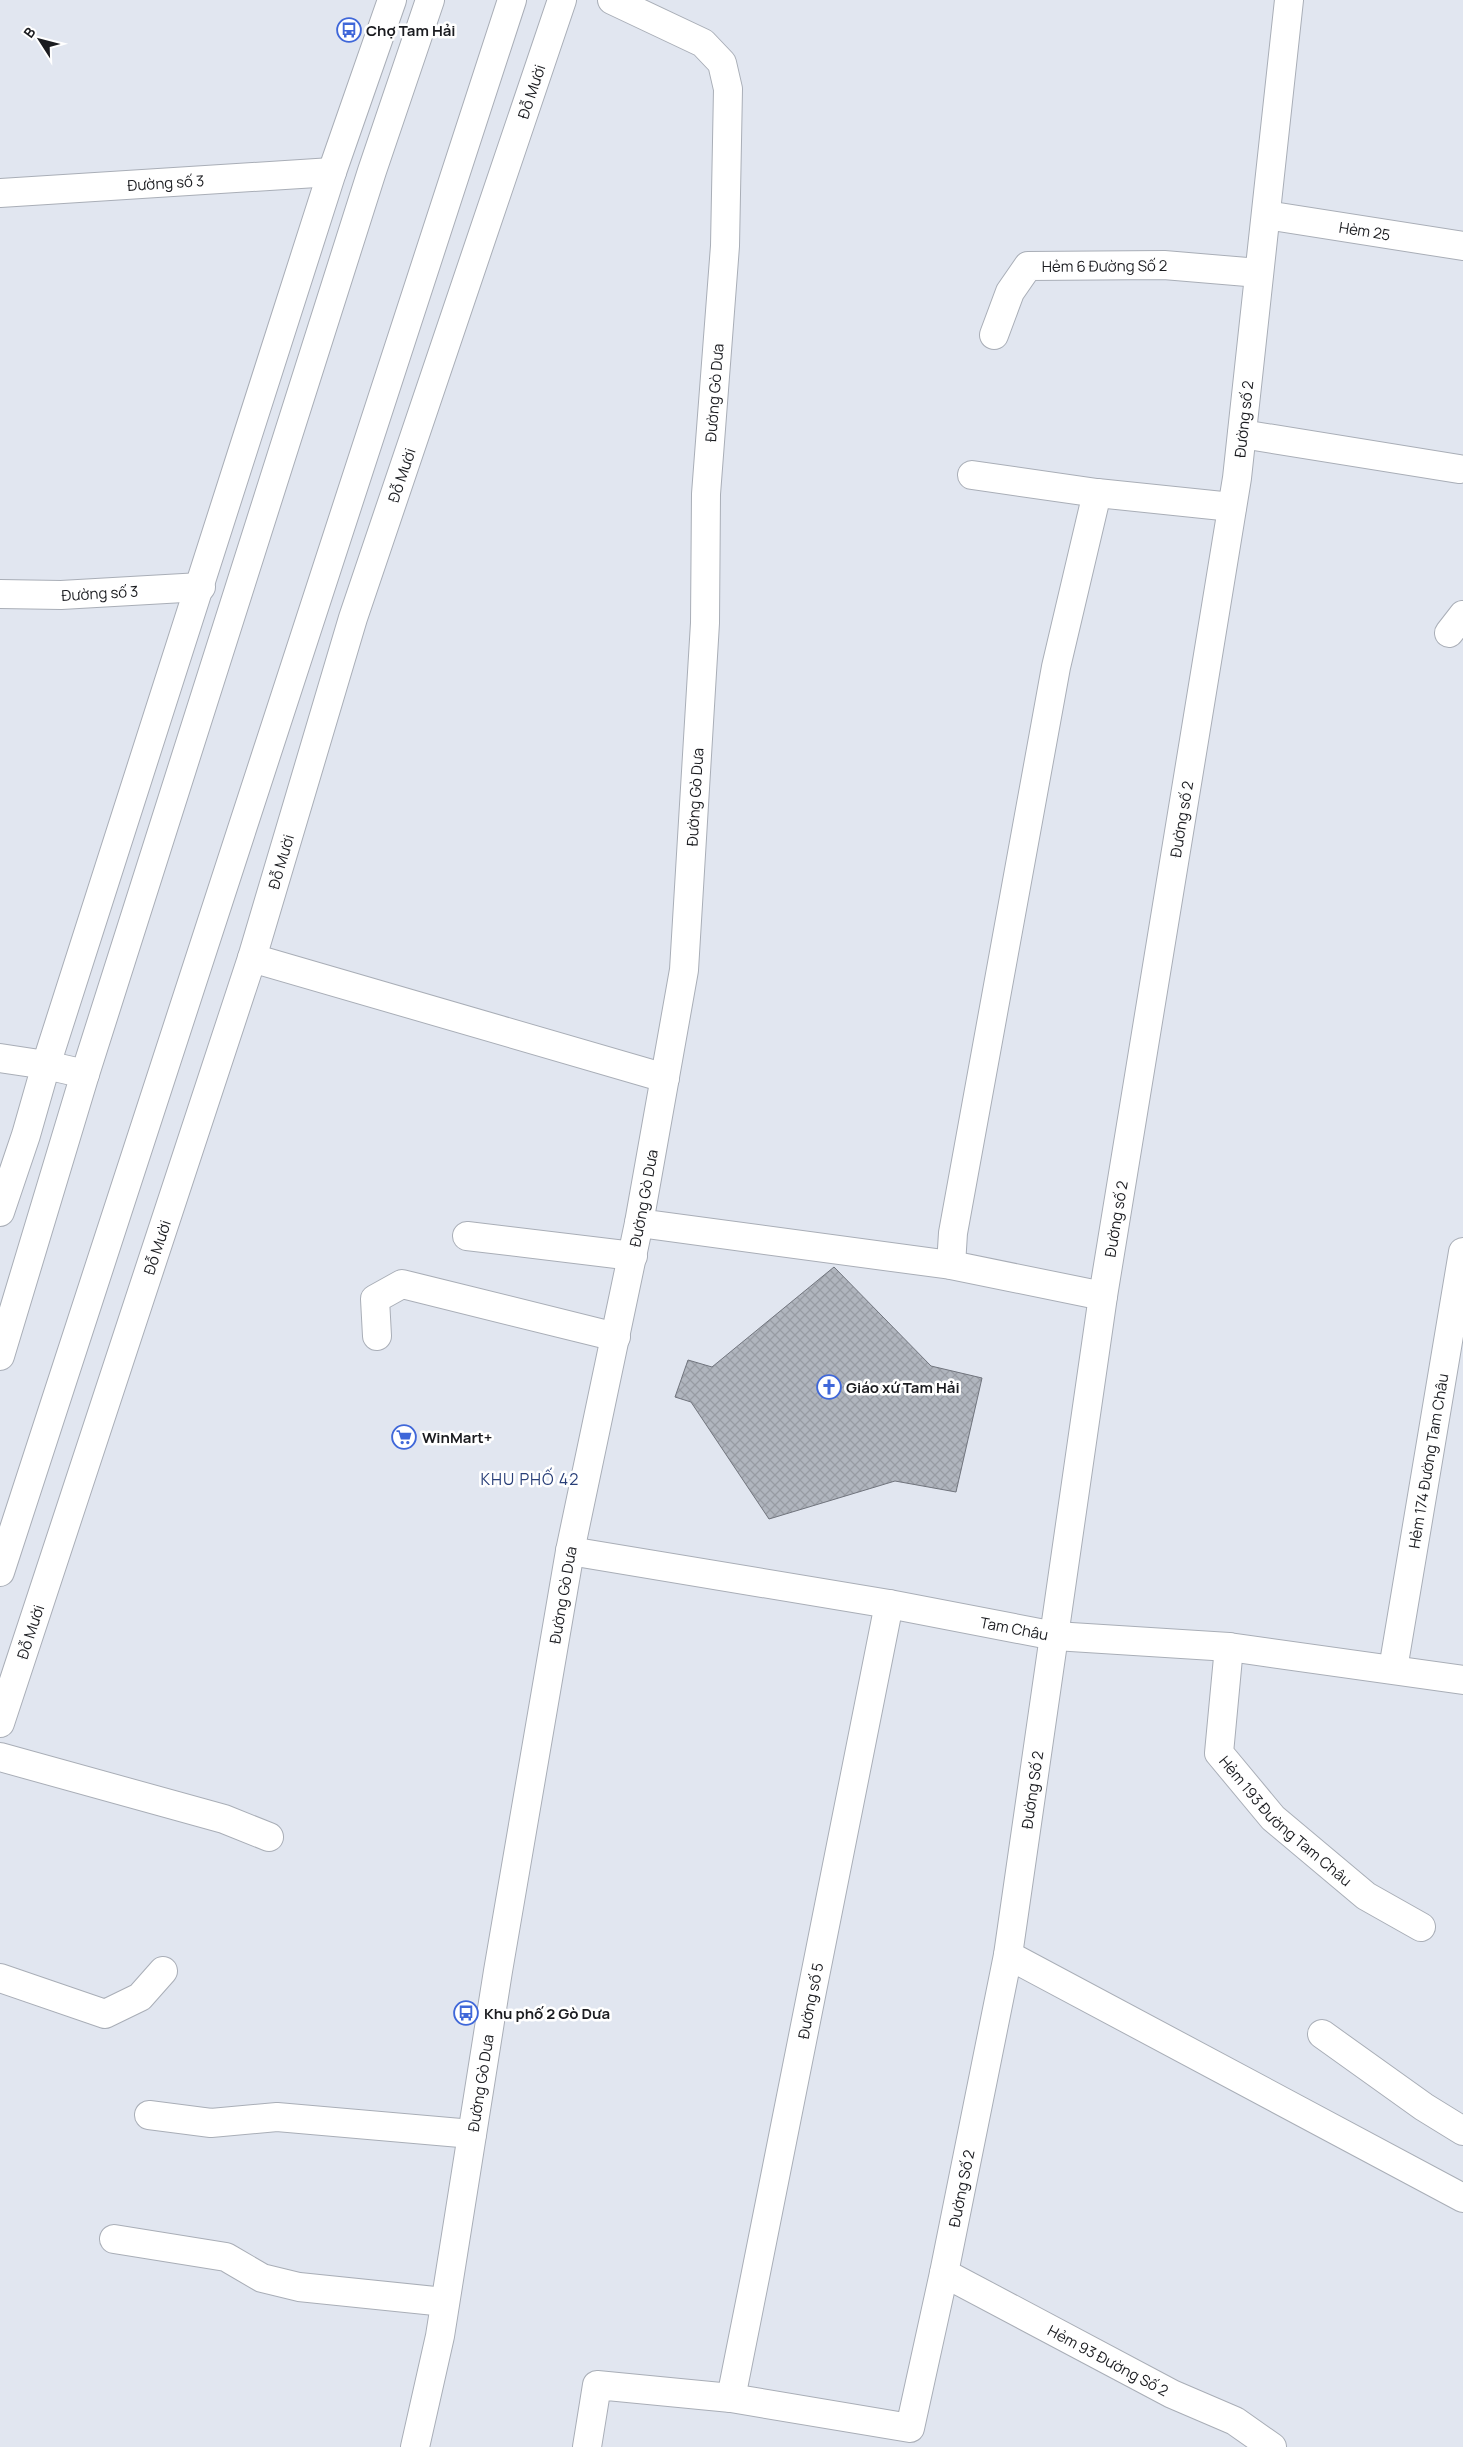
<svg xmlns="http://www.w3.org/2000/svg" width="1463" height="2447" viewBox="0 0 1463 2447" font-family="Manrope,sans-serif">
<defs>
<pattern id="building-cross-hatch" width="8" height="8" patternUnits="userSpaceOnUse" patternTransform="scale(1.25)"><rect width="8" height="8" fill="#b0b5be"/><path d="M0 0l8 8M0 8l8-8" fill="none" stroke="#979ba3"/></pattern>
</defs>
<rect width="100%" height="100%" fill="#e1e6f0"/>
<polygon fill="url(#building-cross-hatch)" stroke="#70747d" points="834,1267 931,1366 982,1378 956,1492 895,1481 769,1519 691,1402 675,1397 688,1360 712,1367"/>
<g fill="none" stroke-linecap="round" stroke-linejoin="round">
<g stroke="#a9aeb7" stroke-width="30">
<g id="minor">
<path id="s1" d="M 0,193 L 332,172"/>
<path id="s2" d="M 1266,215 L 1463,246"/>
<path id="s3" d="M 994,335 L 1010,292 L 1028,266 L 1164,265 L 1259,273"/>
<polyline points="1242,434 1459,469"/>
<polyline points="972,475 1097,493 1232,507"/>
<path id="s4" d="M 0,594 L 61,595 L 201,587"/>
<polyline points="1449,633 1463,615"/>
<polyline points="252,958 665,1078"/>
<polyline points="0,1058 46,1065 85,1074"/>
<polyline points="639,1223 951,1265 1103,1296"/>
<polyline points="467,1236 633,1256"/>
<polyline points="951,1265 953,1233 1056,667 1097,493"/>
<polyline points="377,1336 375,1299 402,1284 616,1337"/>
<path id="s5" d="M 570,1551 L 889,1604 L 1055,1636 L 1229,1647 L 1463,1680"/>
<path id="s6" d="M 1229,1647 L 1219,1753 L 1273,1818 L 1366,1896 L 1421,1927"/>
<path id="s7" d="M 1393,1669 L 1463,1252"/>
<polyline points="0,1757 224,1819 269,1837"/>
<polyline points="1008,1955 1463,2198"/>
<polyline points="0,1978 105,2014 140,1997 163,1971"/>
<polyline points="1322,2034 1424,2107 1463,2131"/>
<polyline points="149,2115 211,2123 277,2117 472,2134"/>
<polyline points="114,2239 226,2257 262,2278 299,2287 445,2302"/>
<path id="s8" d="M 944,2273 L 1172,2394 L 1235,2421 L 1272,2447"/>
<path id="s9" d="M 731,2398 L 889,1604"/>
<path id="s10" d="M 415,2447 L 440,2336 L 498,1971 L 570,1551 L 639,1223 L 684,970 L 705,623 L 706,494 L 725,246 L 728,89 L 722,63 L 703,43 L 612,0"/>
<path id="s11" d="M 587,2447 L 597,2385 L 731,2398 L 910,2428 L 944,2273 L 1008,1955 L 1103,1296 L 1237,478 L 1289,0"/>
</g>
</g>
<g stroke="#a9aeb7" stroke-width="30">
<g id="highway">
<polyline points="0,1212 26,1135 46,1065 332,172 392,0"/>
<polyline points="0,1356 85,1074 372,171 430,0"/>
<polyline points="0,1572 512,0"/>
<path id="s12" d="M 0,1723 L 252,958 L 353,618 L 562,0"/>
</g>
</g>
<use href="#minor" stroke="#fff" stroke-width="28"/>
<use href="#highway" stroke="#fff" stroke-width="28"/>
</g>
<defs>
<g id="bus-ring" transform="scale(1.25)"><circle r="9.5" fill="#fff" stroke="#3f67d9" stroke-width="1.5"/><path d="M-5-6H5V4H4V6H2V4H-2V6H-4V4H-5ZM-3.5-4V0h7V-4ZM-3.5 1.2v1.5H-2V1.2ZM2 1.2v1.5H3.5V1.2Z" fill="#3f67d9"/></g>
<g id="church-ring" transform="scale(1.25)"><circle r="9.5" fill="#fff" stroke="#3f67d9" stroke-width="1.5"/><path d="M-1.2-6h2.4v3.5h3.3v2.4h-3.3V6h-2.4V-.1h-3.3v-2.4h3.3Z" fill="#3f67d9"/></g>
<g id="supermarket-ring" transform="scale(1.25)"><circle r="9.5" fill="#fff" stroke="#3f67d9" stroke-width="1.5"/><path d="M-6-5.5h2.5l.6 2H6L4.5 2H-2.5L-4.4-4H-6ZM-1.5 3.2a1.3 1.3 0 1 0 .1 0ZM3 3.2a1.3 1.3 0 1 0 .1 0Z" fill="#3f67d9"/></g>
</defs>
<g fill-rule="evenodd">
<use href="#bus-ring" x="349" y="30"/>
<use href="#church-ring" x="829" y="1387"/>
<use href="#supermarket-ring" x="404" y="1437"/>
<use href="#bus-ring" x="466" y="2013"/>
</g>
<g text-anchor="middle" dominant-baseline="central" stroke-width="5" stroke-linejoin="round" paint-order="stroke">
<g font-size="15" font-weight="bold" fill="#1b1c20" stroke="#fff" text-anchor="start">
<text x="366" y="30">Chợ Tam Hải</text>
<text x="846" y="1387">Giáo xứ Tam Hải</text>
<text x="422" y="1437">WinMart+</text>
<text x="484" y="2013">Khu phố 2 Gò Dưa</text>
</g>
<g font-size="15" fill="#1b1c20" stroke="#fff">
<text stroke="none"><textPath href="#s12" startOffset="1716">Đỗ Mười</textPath></text>
<text stroke="none"><textPath href="#s1" startOffset="166">Đường số 3</textPath></text>
<text stroke="none"><textPath href="#s2" startOffset="100">Hèm 25</textPath></text>
<text stroke="none"><textPath href="#s3" startOffset="154">Hẻm 6 Đường Số 2</textPath></text>
<text stroke="none"><textPath href="#s10" startOffset="2080">Đường Gò Dưa</textPath></text>
<text stroke="none"><textPath href="#s11" startOffset="2416">Đường số 2</textPath></text>
<text stroke="none"><textPath href="#s12" startOffset="1311">Đỗ Mười</textPath></text>
<text stroke="none"><textPath href="#s4" startOffset="100">Đường số 3</textPath></text>
<text stroke="none"><textPath href="#s10" startOffset="1675">Đường Gò Dưa</textPath></text>
<text stroke="none"><textPath href="#s11" startOffset="2011">Đường số 2</textPath></text>
<text stroke="none"><textPath href="#s12" startOffset="906">Đỗ Mười</textPath></text>
<text stroke="none"><textPath href="#s10" startOffset="1270">Đường Gò Dưa</textPath></text>
<text stroke="none"><textPath href="#s11" startOffset="1606">Đường số 2</textPath></text>
<text stroke="none"><textPath href="#s12" startOffset="501">Đỗ Mười</textPath></text>
<text stroke="none"><textPath href="#s7" startOffset="211">Hẻm 174 Đường Tam Châu</textPath></text>
<text stroke="none"><textPath href="#s10" startOffset="865">Đường Gò Dưa</textPath></text>
<text stroke="none"><textPath href="#s5" startOffset="451">Tam Châu</textPath></text>
<text stroke="none"><textPath href="#s12" startOffset="96">Đỗ Mười</textPath></text>
<text stroke="none"><textPath href="#s11" startOffset="1029">Đường Số 2</textPath></text>
<text stroke="none"><textPath href="#s6" startOffset="202">Hẻm 193 Đường Tam Châu</textPath></text>
<text stroke="none"><textPath href="#s9" startOffset="405">Đường số 5</textPath></text>
<text stroke="none"><textPath href="#s10" startOffset="370">Đường Gò Dưa</textPath></text>
<text stroke="none"><textPath href="#s11" startOffset="624">Đường Số 2</textPath></text>
<text stroke="none"><textPath href="#s8" startOffset="186">Hẻm 93 Đường Số 2</textPath></text>
</g>
<g font-size="16" letter-spacing="1" fill="#293f78" stroke="#fff">
<text x="530" y="1479">KHU PHỐ 42</text>
</g>
</g>
<g transform="translate(40 40) rotate(306)" stroke="#ffffff" stroke-width="4" paint-order="stroke">
<path d="M0-4L9 19L0 12L-9 19Z" fill="#1b1c20"/>
<text y="-8" font-size="14" font-weight="bold" text-anchor="middle" fill="#1b1c20">B</text>
</g>
</svg>
